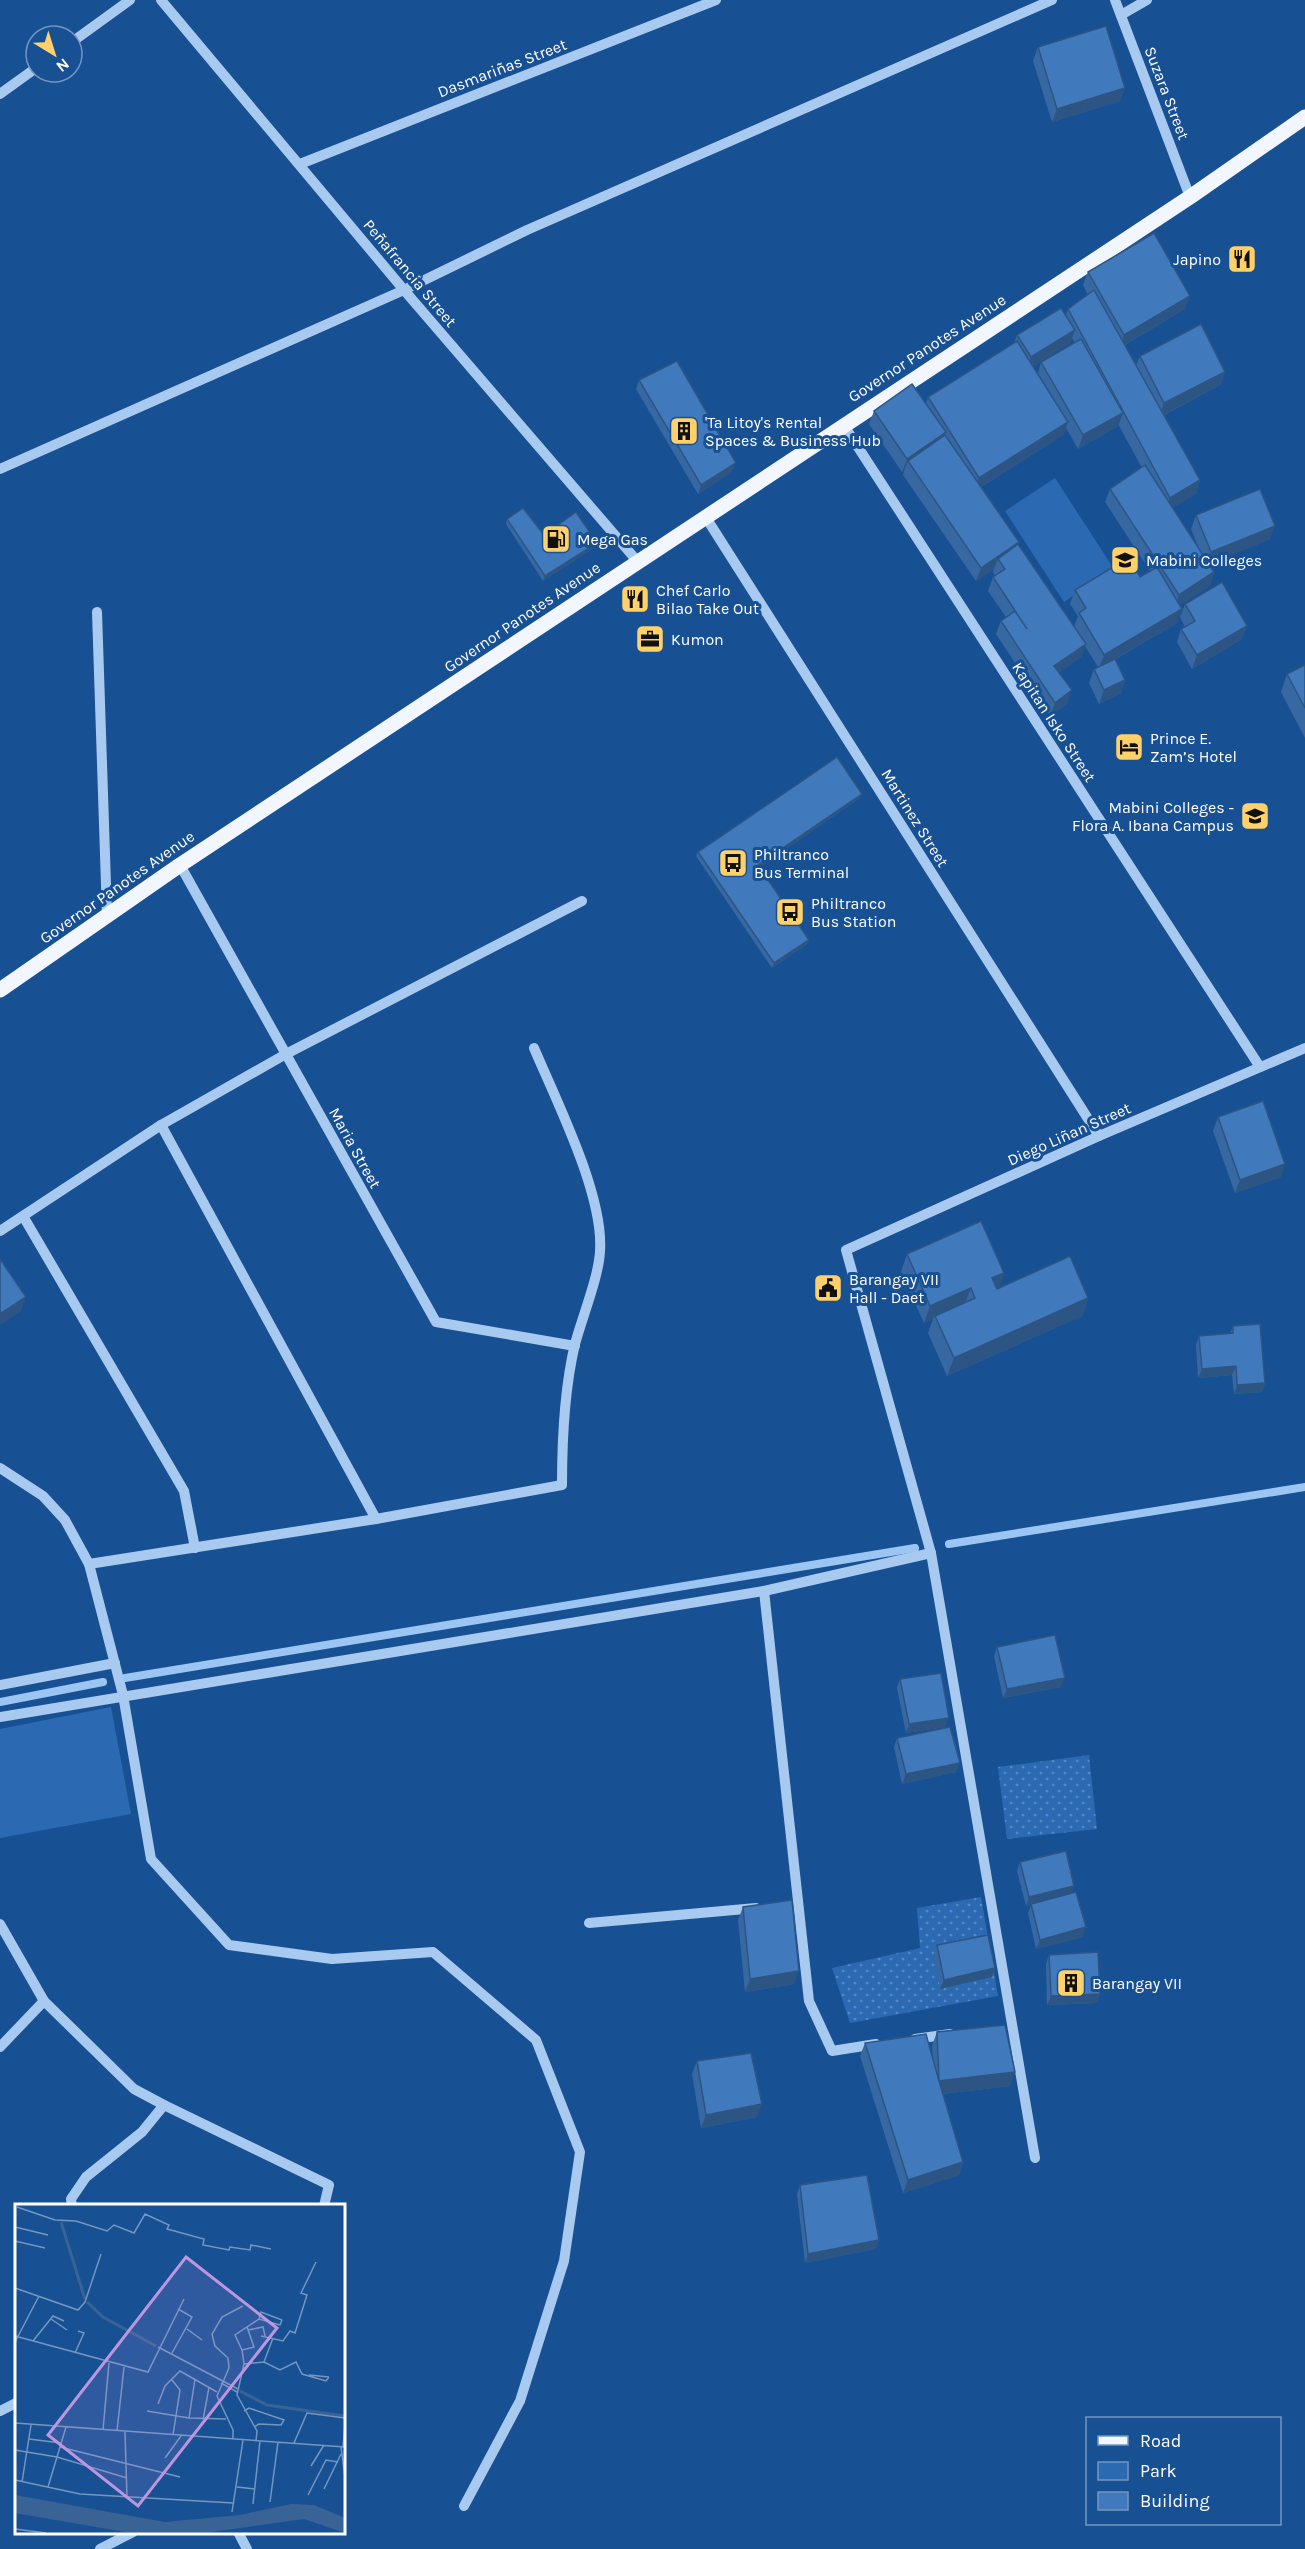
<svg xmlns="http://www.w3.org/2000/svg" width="1305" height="2549" viewBox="0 0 1305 2549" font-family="Karla,sans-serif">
<defs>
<pattern id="grass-dots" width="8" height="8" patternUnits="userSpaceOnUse" patternTransform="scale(1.5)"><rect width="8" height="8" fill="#2b6ab3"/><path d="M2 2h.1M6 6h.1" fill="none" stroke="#5588c2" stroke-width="1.8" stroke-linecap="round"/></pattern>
</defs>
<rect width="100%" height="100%" fill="#185094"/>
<g fill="url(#grass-dots)">
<polygon points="1089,1755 1097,1829 1007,1839 998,1767"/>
<polygon points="981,1897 998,1996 850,2023 832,1968 920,1948 917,1908"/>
</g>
<g fill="#2b6ab3">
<polygon points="1055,478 1114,569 1064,602 1005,511"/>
<polygon points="111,1707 131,1814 0,1838 0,1729"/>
</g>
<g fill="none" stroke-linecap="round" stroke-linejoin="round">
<g stroke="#9bc5f3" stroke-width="8">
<polyline points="949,1544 1305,1487"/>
<polyline points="125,1678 915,1548"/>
<polyline points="0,1702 103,1682"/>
</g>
<g stroke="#a9caf0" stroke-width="10">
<polyline points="161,0 404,290 638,562"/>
<polyline points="1115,0 1190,197"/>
<polyline points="1121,15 1147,0"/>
<polyline points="72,42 130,0"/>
<polyline points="0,94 36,68"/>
<polyline points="300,164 716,0"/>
<polyline points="843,424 1260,1067"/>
<polyline points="0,469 404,290 527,230 1052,0"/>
<polyline points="705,516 1099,1136"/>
<polyline points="97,612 107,915"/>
<polyline points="180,865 436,1322 575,1346"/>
<polyline points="161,1125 376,1519"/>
<polyline points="23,1216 184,1491 195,1548"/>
<polyline points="0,1231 161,1125 286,1054 582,901"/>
<polyline points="0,1468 43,1496 65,1520 89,1564 123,1695 151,1859 229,1945 332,1959 433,1952 536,2040 580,2152 564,2261 520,2401 464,2506"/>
<path d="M 89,1564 L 376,1519 L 562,1485 C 562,1438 564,1390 575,1344 C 582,1318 599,1276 600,1251 C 604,1195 556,1100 534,1048"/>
<polyline points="764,1591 809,2001 832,2051 876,2044"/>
<polyline points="0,1685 115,1663"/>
<polyline points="0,1717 764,1591 931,1553"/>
<polyline points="589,1923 756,1908"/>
<polyline points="0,1924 44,2001 134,2089 164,2105 142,2132 86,2177 71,2199 72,2206"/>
<polyline points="915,2039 950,2034"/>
<polyline points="0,2047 44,2001"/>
<polyline points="164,2105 329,2185 324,2206"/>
<polyline points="1035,2158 931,1553 846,1250 1099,1136 1305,1048"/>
<polyline points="0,2411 16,2403"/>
<polyline points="238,2532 247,2549"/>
<polyline points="100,2549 133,2532"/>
</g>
<polyline stroke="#f2f7ff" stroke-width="15" points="0,990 180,865 1190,197 1305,117"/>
</g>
<g fill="#3768a2" fill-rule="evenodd">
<polygon points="1038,47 1120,101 1052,122 1033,61"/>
<path d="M 1088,272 L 1185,309 L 1125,345 L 1136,365 L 1140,356 L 1225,372 L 1220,385 L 1164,415 L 1200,480 L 1196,494 L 1172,507 L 1199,549 L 1191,529 L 1196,515 L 1270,539 L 1209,564 L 1214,572 L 1210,586 L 1180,605 L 1182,609 L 1177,623 L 1114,660 L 1125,680 L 1121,693 L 1099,704 L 1089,683 L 1094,669 L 1098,667 L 1085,646 L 1081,657 L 1059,672 L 1067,704 L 1050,716 L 996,634 L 1001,621 L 1006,617 L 988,591 L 993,577 L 995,576 L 993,572 L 994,569 L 976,581 L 903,475 L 904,471 L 902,472 L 869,424 L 874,411 L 926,403 L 928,397 L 1014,343 L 1017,335 L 1066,315 L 1068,309 L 1088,295 L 1083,285 ZM 1072,338 L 1075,343 L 1041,362 L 1038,373 L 1033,366 L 1070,343 ZM 1118,424 L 1142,468 L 1110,489 L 1105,502 L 1150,571 L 1140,577 L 1075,590 L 1070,604 L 1078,616 L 1074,626 L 1018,545 L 981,487 L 1063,435 L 1066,428 L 1078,449 L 1118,426 Z"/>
<polygon points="639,380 732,472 698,494 636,389"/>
<polygon points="507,519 544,535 595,547 543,581 506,524"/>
<polygon points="1185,604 1242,639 1192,669 1177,642 1181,629 1185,627 1180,617"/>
<polygon points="1305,665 1305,738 1281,692 1287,674"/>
<polygon points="860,798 760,867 809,940 807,944 772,968 696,856 698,852"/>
<polygon points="1218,1117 1281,1177 1235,1193 1213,1131"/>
<polygon points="907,1254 999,1288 1088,1298 1082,1316 947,1376 928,1333 933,1319 924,1323 901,1272"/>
<polygon points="1233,1326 1265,1383 1262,1392 1234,1394 1232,1375 1198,1378 1196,1345 1199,1336 1230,1334"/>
<polygon points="997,1647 1061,1687 1003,1698 994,1656"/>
<polygon points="900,1679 945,1727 906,1733 897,1688"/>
<polygon points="897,1738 956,1772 902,1784 894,1747"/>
<polygon points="1020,1862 1072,1893 1083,1937 1036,1949 1028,1913 1031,1905 1026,1906 1017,1871"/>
<polygon points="743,1907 794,1984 745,1992 738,1920"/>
<polygon points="937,1945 995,1968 992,1977 940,1989 934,1954"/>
<polygon points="1049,1955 1100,1994 1097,2003 1047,2005 1046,1964"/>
<polygon points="937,2032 1010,2086 943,2094 963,2162 959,2175 903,2193 860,2056 865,2043 933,2058 932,2046"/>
<polygon points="697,2061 757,2117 701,2128 692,2074"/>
<polygon points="800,2185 879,2240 875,2249 805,2263 797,2194"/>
</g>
<g fill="#2d5584">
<polygon points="1125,88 1120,101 1052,122 1057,109"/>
<polygon points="1190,296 1185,309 1119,348 1124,335"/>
<polygon points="1075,330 1070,343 1026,371 1031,357"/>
<polygon points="1225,372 1220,385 1159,417 1164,403"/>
<polygon points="1123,413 1118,426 1078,449 1083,435"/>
<polygon points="1068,422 1063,435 974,491 979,478"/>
<polygon points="946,432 941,445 908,461 904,471 902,472 907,459"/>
<polygon points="736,463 732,472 698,494 701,485"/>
<polygon points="1200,480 1196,494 1165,512 1170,498"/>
<polygon points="1275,526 1270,539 1206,566 1211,552"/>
<polygon points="1019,542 1014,556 998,559 994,569 976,581 981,568"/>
<polygon points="597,543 595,547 543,581 545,576"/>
<polygon points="1214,572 1210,586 1174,609 1179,595"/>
<polygon points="1182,609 1177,623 1099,668 1104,655"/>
<polygon points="1247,626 1242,639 1192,669 1197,655"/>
<polygon points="1086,644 1081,657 1049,679 1054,666"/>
<polygon points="1125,680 1121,693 1099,704 1104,690"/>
<polygon points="1072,690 1067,704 1050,716 1055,703"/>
<polygon points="862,794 860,798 756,870 758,865"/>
<polygon points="809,940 807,944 772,968 774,963"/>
<polygon points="1285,1164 1281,1177 1235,1193 1240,1180"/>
<polygon points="1004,1273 998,1291 992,1278"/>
<polygon points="971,1288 964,1305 935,1316 933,1319 924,1323 930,1306"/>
<polygon points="26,1297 21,1311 0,1325 0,1314"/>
<polygon points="1088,1298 1082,1316 947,1376 954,1358"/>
<polygon points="1236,1366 1232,1375 1198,1378 1202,1369"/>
<polygon points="1265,1383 1262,1392 1234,1394 1237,1385"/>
<polygon points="1065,1678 1061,1687 1003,1698 1007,1689"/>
<polygon points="949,1718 945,1727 906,1733 909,1724"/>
<polygon points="960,1763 956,1772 902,1784 906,1774"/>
<polygon points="1074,1886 1071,1895 1026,1906 1029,1897"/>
<polygon points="1086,1927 1083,1937 1036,1949 1040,1940"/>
<polygon points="995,1968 992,1977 940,1989 944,1980"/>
<polygon points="799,1971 794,1984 745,1992 750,1979"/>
<polygon points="1100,1994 1097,2003 1047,2005 1051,1996"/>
<polygon points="1015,2072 1010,2086 934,2095 939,2081"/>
<polygon points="762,2104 757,2117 701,2128 706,2115"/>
<polygon points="963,2162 959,2175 903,2193 908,2180"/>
<polygon points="879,2240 875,2249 805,2263 808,2254"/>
</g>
<g fill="#4079bc" stroke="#2d5584" stroke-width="1.5">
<polygon points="1106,26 1125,88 1057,109 1038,47"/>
<polygon points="1154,233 1190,296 1124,335 1088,272"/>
<polygon points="1094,290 1200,480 1170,498 1068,309"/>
<polygon points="1061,308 1075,330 1031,357 1017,335"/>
<polygon points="1201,324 1225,372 1164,403 1140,356"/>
<polygon points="1081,339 1123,413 1083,435 1041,362"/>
<polygon points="1017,341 1068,422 979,478 928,397"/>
<polygon points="677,361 736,463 701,485 639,380"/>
<polygon points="912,384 946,432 907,459 874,411"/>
<polygon points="945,435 1019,542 981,568 908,461"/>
<polygon points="1145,465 1214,572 1179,595 1110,489"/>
<polygon points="1260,489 1275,526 1211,552 1196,515"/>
<polygon points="523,508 544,535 576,512 597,543 545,576 507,519"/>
<polygon points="1018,544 1086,644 1054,666 1072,690 1055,703 1001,621 1015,611 1027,629 993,577 1005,569 998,559"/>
<polygon points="1128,558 1140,577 1157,567 1182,609 1104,655 1079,613 1086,608 1075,590"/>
<polygon points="1222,582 1247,626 1197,655 1181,629 1195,621 1185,604"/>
<polygon points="1115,659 1125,680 1104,690 1094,669"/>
<polygon points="1305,665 1305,708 1287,674"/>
<polygon points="837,757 862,794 758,865 809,940 774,963 698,852"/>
<polygon points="1263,1101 1285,1164 1240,1180 1218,1117"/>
<polygon points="981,1221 1004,1273 992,1278 997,1289 1070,1256 1088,1298 954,1358 935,1316 975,1298 971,1288 930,1306 907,1254"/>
<polygon points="0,1259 26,1297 0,1314"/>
<polygon points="1260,1324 1265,1383 1237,1385 1236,1366 1202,1369 1199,1336 1233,1333 1233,1326"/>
<polygon points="1055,1635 1065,1678 1007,1689 997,1647"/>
<polygon points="941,1673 949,1718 909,1724 900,1679"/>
<polygon points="950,1727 960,1763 906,1774 897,1738"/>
<polygon points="1066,1851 1074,1886 1029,1897 1020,1862"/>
<polygon points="1076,1892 1086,1927 1040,1940 1031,1904"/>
<polygon points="792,1900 799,1971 750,1979 743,1907"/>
<polygon points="988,1935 995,1968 944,1980 937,1945"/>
<polygon points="1098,1952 1100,1994 1051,1996 1049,1955"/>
<polygon points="1005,2025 1015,2072 939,2081 963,2162 908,2180 865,2043 926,2034 939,2081 937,2032"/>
<polygon points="751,2053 762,2104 706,2115 697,2061"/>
<polygon points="867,2175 879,2240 808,2254 800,2185"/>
</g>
<defs>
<g id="restaurant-square" transform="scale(1.5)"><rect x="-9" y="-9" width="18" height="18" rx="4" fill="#ffd168" stroke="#185094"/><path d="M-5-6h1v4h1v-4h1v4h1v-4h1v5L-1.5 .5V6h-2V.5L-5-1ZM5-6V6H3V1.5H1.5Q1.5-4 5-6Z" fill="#111"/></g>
<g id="building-square" transform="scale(1.5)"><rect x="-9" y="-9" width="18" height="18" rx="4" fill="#ffd168" stroke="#185094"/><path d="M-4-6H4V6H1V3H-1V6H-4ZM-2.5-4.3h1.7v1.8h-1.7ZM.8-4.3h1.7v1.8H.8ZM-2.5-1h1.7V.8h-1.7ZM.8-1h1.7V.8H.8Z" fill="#111"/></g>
<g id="fuel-square" transform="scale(1.5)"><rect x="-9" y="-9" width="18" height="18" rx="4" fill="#ffd168" stroke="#185094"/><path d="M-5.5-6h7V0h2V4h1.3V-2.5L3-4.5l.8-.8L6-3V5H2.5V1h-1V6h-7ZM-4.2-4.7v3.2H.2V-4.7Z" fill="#111"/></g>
<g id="university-square" transform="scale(1.5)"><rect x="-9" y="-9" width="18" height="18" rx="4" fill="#ffd168" stroke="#185094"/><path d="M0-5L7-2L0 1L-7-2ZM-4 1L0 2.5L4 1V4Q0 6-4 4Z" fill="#111"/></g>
<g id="office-square" transform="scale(1.5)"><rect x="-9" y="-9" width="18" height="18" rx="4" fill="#ffd168" stroke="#185094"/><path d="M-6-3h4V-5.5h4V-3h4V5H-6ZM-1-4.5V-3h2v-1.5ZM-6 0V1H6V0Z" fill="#111"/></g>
<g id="hotel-square" transform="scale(1.5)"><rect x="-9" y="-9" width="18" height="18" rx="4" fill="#ffd168" stroke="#185094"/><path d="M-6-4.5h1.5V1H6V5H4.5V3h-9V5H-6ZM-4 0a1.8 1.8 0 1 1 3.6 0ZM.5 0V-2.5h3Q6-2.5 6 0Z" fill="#111"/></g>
<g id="school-square" transform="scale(1.5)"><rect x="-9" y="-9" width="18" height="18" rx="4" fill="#ffd168" stroke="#185094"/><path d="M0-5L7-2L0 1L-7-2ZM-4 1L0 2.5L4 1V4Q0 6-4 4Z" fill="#111"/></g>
<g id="bus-square" transform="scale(1.5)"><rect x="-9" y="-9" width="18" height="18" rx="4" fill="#ffd168" stroke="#185094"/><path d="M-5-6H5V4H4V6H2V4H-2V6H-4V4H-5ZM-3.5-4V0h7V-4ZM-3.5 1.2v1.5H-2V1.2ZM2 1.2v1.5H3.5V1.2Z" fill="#111"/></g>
<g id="civic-square" transform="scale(1.5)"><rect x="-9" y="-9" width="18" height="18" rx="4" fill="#ffd168" stroke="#185094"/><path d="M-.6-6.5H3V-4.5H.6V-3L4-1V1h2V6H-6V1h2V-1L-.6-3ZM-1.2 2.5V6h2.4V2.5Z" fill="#111"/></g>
</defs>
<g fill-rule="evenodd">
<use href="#restaurant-square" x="1242" y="259"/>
<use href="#building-square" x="684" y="431"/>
<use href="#fuel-square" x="556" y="539"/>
<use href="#university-square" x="1125" y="560"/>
<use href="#restaurant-square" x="635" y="599"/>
<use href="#office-square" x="650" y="639"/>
<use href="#hotel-square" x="1129" y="747"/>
<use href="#school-square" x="1255" y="816"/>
<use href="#bus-square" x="733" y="863"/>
<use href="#bus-square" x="790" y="912"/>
<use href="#civic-square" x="828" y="1288"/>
<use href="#building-square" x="1071" y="1983"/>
</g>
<g text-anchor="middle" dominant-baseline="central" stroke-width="6" stroke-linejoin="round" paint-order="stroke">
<g font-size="16" fill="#fff" stroke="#185094">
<text transform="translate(502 68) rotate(-21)">Dasmariñas Street</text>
<text transform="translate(1167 93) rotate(69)">Suzara Street</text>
<text transform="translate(410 273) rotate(50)">Peñafrancia Street</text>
<text transform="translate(927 348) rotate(-33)">Governor Panotes Avenue</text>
<text transform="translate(522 617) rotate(-34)">Governor Panotes Avenue</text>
<text transform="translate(1054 722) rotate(57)">Kapitan Isko Street</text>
<text transform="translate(915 818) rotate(58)">Martinez Street</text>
<text transform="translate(117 887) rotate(-35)">Governor Panotes Avenue</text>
<text transform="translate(1069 1134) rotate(-24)">Diego Liñan Street</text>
<text transform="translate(355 1148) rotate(61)">Maria Street</text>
</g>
<g font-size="16" fill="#fff" stroke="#185094" text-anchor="start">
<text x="1221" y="259" text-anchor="end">Japino</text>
<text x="705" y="422">'Ta Litoy's Rental<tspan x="705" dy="18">Spaces &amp; Business Hub</tspan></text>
<text x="577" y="539">Mega Gas</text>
<text x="1146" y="560">Mabini Colleges</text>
<text x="656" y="590">Chef Carlo<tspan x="656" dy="18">Bilao Take Out</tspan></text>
<text x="671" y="639">Kumon</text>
<text x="1150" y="738">Prince E.<tspan x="1150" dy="18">Zam’s Hotel</tspan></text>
<text x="1234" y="807" text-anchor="end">Mabini Colleges -<tspan x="1234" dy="18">Flora A. Ibana Campus</tspan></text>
<text x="754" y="854">Philtranco<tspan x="754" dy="18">Bus Terminal</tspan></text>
<text x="811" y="903">Philtranco<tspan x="811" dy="18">Bus Station</tspan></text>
<text x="849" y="1279">Barangay VII<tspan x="849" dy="18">Hall - Daet</tspan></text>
<text x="1092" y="1983">Barangay VII</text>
</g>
</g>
<g transform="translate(15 2204)">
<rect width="330" height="330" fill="#185094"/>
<path d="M 0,291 L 150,318 L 225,311 L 276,300 L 299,301 L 330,314 L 330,329 L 289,315 L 190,329 L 116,329 L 0,309 Z" fill="#3a6395"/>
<path fill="none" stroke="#3a6395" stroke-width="3" d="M 46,18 L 70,95M 72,98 L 88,113 L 141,142M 225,187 L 252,201 L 330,212"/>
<path fill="none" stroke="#7496bf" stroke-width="1.5" d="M 2,3 L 40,16 L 61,17 L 92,27 L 99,21 L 119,29 L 130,10 L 154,21 L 152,25 L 189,35 L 188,41 L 214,46 L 215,43 L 235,46 L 236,41 L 256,45M 0,23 L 33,31M 0,37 L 30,44M 0,84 L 63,106 L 70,98 L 86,50M 36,115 L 52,126M 244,115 L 265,121 L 267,116M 232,123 L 244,115 L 246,108 L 267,116M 172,125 L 187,136M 233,126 L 248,123 L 250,132M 0,132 L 133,168 L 169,95M 246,132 L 268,137 L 275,127 L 280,129 L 292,91 L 286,89 L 301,58M 18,137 L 38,112 L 49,117M 0,138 L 24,92M 143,143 L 223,185M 227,146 L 220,131 L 232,123 L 239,143 L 227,146 L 229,160 L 222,191 L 242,227 L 241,237M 60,149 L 69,129 L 63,127M 157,149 L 177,113 L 163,105M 249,158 L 258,134M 229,160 L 249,158 L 265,166 L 281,158 L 287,170 L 311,177 L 314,173M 294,171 L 314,173M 157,176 L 165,186 L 158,231M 206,179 L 222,188M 143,200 L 150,182 L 165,167 L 202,188M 132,207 L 174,214 L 211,215M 229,207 L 234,204 L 269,216 L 266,221 L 244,220 L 239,223M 174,214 L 180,175M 188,216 L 194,183M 0,219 L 330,243M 88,226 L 94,159M 102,227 L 109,163M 110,228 L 112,294M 14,235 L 46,239M 218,235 L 218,226 L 202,192 L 214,164 L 213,154 L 200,142 L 197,130 L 207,113 L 228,102M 279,239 L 292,209 L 330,214M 45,243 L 165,273M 326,243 L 330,273M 328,243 L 330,220M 0,246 L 42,253 L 112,274M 150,254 L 166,232M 296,262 L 309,241M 0,276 L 65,290 L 218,299M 7,278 L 16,221M 33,283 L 51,223M 222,283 L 240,285M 309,285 L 326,250M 293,291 L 311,256 L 323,258M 255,298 L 263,238M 238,300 L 245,237M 217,308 L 228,236M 0,325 L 31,329"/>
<path fill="#bd96df" fill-opacity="0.15" stroke="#bd96df" stroke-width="3" d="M 171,53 L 262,124 L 123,302 L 33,231 Z"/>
<rect width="330" height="330" fill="none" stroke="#fff" stroke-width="3"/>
</g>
<rect x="1086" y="2417" width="195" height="108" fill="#185094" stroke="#7496bf" stroke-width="1.5"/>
<rect x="1098" y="2436" width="30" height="9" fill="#f2f7ff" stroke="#7496bf" stroke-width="1.5"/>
<text x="1140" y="2447" font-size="18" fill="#ffffff">Road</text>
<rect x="1098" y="2462" width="30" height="18" fill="#2b6ab3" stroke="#7496bf" stroke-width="1.5"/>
<text x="1140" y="2477" font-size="18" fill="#ffffff">Park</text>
<rect x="1098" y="2492" width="30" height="18" fill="#4079bc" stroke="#7496bf" stroke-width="1.5"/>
<text x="1140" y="2507" font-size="18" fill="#ffffff">Building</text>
<g transform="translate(54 54) rotate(142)"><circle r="28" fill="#185094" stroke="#7496bf" stroke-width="1.5"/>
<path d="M0-4.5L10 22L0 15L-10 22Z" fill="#ffd168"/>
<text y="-9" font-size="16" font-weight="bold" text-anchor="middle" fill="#ffffff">N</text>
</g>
</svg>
